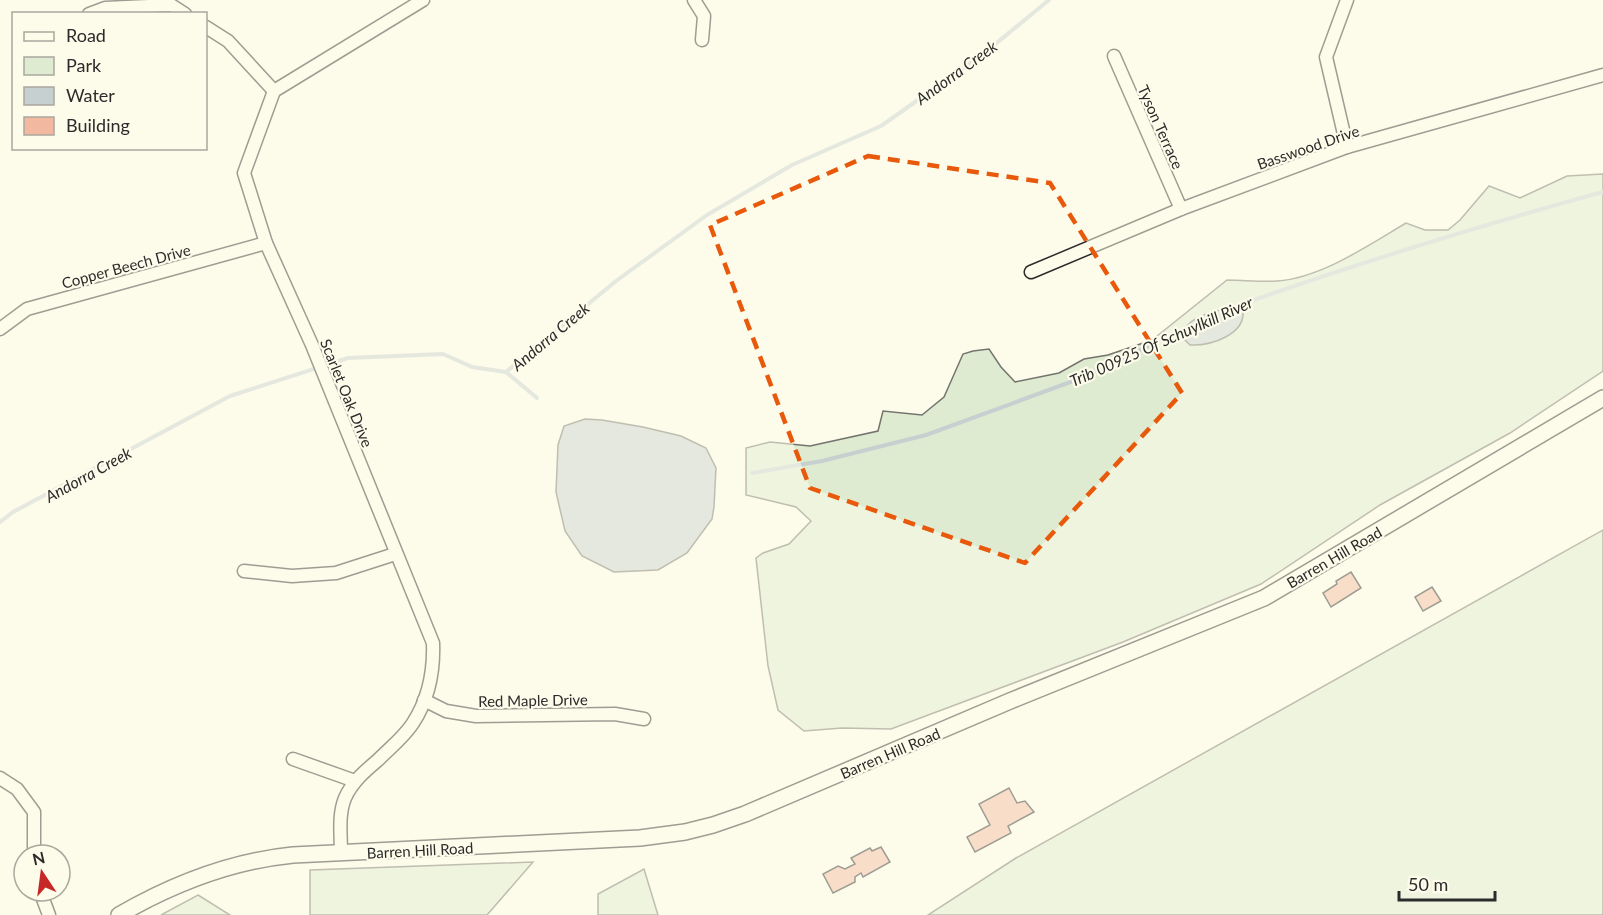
<svg xmlns="http://www.w3.org/2000/svg" width="1603" height="915" viewBox="0 0 1603 915" font-family="Lato,sans-serif">
<rect width="100%" height="100%" fill="#fdfbea"/>
<g fill="#deebd1" stroke="#74746e" stroke-width="1.5">
<path d="M 1603,174 L 1603,371 L 1510,433 L 1380,505 L 1261,584 L 1123,642 L 891,729 L 842,728 L 804,731 L 778,710 L 768,666 L 756,558 L 763,553 L 789,544 L 811,521 L 796,507 L 746,495 L 746,448 L 770,442 L 810,446 L 878,431 L 883,411 L 922,415 L 944,397 L 963,354 L 973,351 L 989,349 L 1001,367 L 1015,382 L 1059,373 L 1084,359 L 1108,355 L 1152,340 L 1227,280 C 1243,280 1261,282 1277,281 C 1321,278 1369,245 1406,223 L 1425,230 L 1448,230 L 1460,220 L 1489,186 L 1520,198 L 1567,176 Z"/>
<polygon points="1603,530 1603,915 928,915 1016,858"/>
<polygon points="533,862 487,915 310,915 310,870"/>
<polygon points="644,869 658,915 598,915 598,894"/>
<polygon points="198,895 230,915 161,915"/>
</g>
<g fill="#c7d0d0" stroke="#74746e" stroke-width="1.5">
<path d="M 1224,309 L 1243,310 C 1246,335 1210,346 1190,345 L 1181,336 C 1188,317 1206,314 1224,309 Z"/>
<polygon points="585,419 602,420 643,427 681,436 706,448 716,468 714,507 712,519 687,553 658,570 614,572 582,556 565,531 556,492 558,445 564,426"/>
</g>
<g fill="none" stroke-linecap="round" stroke-linejoin="round">
<g stroke="#c7d0d0" stroke-width="4">
<path d="M 1223,311 C 1348,266 1475,227 1603,192"/>
<polyline points="506,372 537,398"/>
<polyline points="752,473 822,461 926,435 1076,380 1186,328"/>
<polyline points="0,522 13,512 230,396 348,358 443,354 472,367 506,372 616,281 707,215 792,165 881,126 982,55 1049,0"/>
</g>
</g>
<g fill="#f2b8a0" stroke="#2b2b2b" stroke-width="1.5">
<polygon points="1351,572 1361,588 1331,607 1323,593 1337,584 1336,581"/>
<polygon points="1432,587 1441,601 1423,611 1415,597"/>
<polygon points="1009,788 1017,803 1025,801 1034,812 1008,826 1011,833 975,852 967,837 990,825 979,804"/>
<polygon points="881,847 890,862 863,877 861,873 855,877 855,882 833,893 823,874 838,866 845,869 855,864 851,858 870,848 872,851"/>
</g>
<g fill="none" stroke-linecap="round" stroke-linejoin="round">
<g stroke="#2b2b2b" stroke-width="15">
<g id="minor">
<polyline points="694,0 704,16 702,40"/>
<polyline points="1347,0 1326,57 1347,147"/>
<polyline points="89,14 105,8 171,5 185,14"/>
<polyline points="206,27 228,41 274,91"/>
<polyline points="1114,56 1181,209"/>
<polyline points="1031,272 1181,209 1347,147 1603,75"/>
<polyline points="0,329 27,309 266,243"/>
<polyline points="244,571 292,576 336,573 395,554"/>
<polyline points="424,700 446,711 476,716 615,714 644,719"/>
<polyline points="293,759 355,781"/>
<polyline points="0,778 17,789 34,812 34,855"/>
<path d="M 341,853 C 341,835 338,815 345,798 C 352,782 365,771 378,760 C 390,748 404,737 413,723 C 428,700 434,671 433,643 L 312,345 L 266,243 L 244,173 L 274,91 L 423,0"/>
<polyline points="40,891 49,915"/>
</g>
</g>
<g stroke="#2b2b2b" stroke-width="18">
<path id="tertiary" d="M 119,915 C 171,885 232,861 293,855 L 640,838 L 685,832 L 713,825 L 745,814 L 1010,701 L 1264,598 L 1603,398"/>
</g>
<use href="#minor" stroke="#fdfbea" stroke-width="12"/>
<use href="#tertiary" stroke="#fdfbea" stroke-width="15"/>
</g>
<path d="M0 0H1603V915H0ZM 868,156 L 1050,183 L 1182,393 L 1025,563 L 810,488 L 710,225 Z" fill="#fdfbea" fill-opacity=".55" fill-rule="evenodd"/>
<path fill="none" stroke="#e8590c" stroke-width="4.5" stroke-dasharray="12 8" stroke-linejoin="round" d="M 868,156 L 1050,183 L 1182,393 L 1025,563 L 810,488 L 710,225 Z"/>
<g text-anchor="middle" dominant-baseline="central" stroke-width="4.5" stroke-linejoin="round" paint-order="stroke">
<g font-size="15" fill="#2b2b2b" stroke="#fdfbea">
<text transform="translate(1161 127) rotate(66)">Tyson Terrace</text>
<text transform="translate(1308 147) rotate(-19)">Basswood Drive</text>
<text transform="translate(126 266) rotate(-15)">Copper Beech Drive</text>
<text transform="translate(347 393) rotate(68)">Scarlet Oak Drive</text>
<text transform="translate(1334 557) rotate(-30)">Barren Hill Road</text>
<text transform="translate(533 700) rotate(-1)">Red Maple Drive</text>
<text transform="translate(890 753) rotate(-23)">Barren Hill Road</text>
<text transform="translate(420 850) rotate(-3)">Barren Hill Road</text>
</g>
<g font-size="16" font-style="italic" fill="#2b2b2b" stroke="#fdfbea">
<text transform="translate(956 72) rotate(-36)">Andorra Creek</text>
<text transform="translate(550 336) rotate(-40)">Andorra Creek</text>
<text transform="translate(1161 341) rotate(-24)">Trib 00925 Of Schuylkill River</text>
<text transform="translate(88 474) rotate(-29)">Andorra Creek</text>
</g>
</g>
<rect x="12" y="12" width="195" height="138" fill="#fdfbea" stroke="#a9a89e" stroke-width="1.5"/>
<rect x="24" y="32" width="30" height="9" fill="#fdfbea" stroke="#a9a89e" stroke-width="1.5"/>
<text x="66" y="42" font-size="18" fill="#2b2b2b">Road</text>
<rect x="24" y="57" width="30" height="18" fill="#deebd1" stroke="#a9a89e" stroke-width="1.5"/>
<text x="66" y="72" font-size="18" fill="#2b2b2b">Park</text>
<rect x="24" y="87" width="30" height="18" fill="#c7d0d0" stroke="#a9a89e" stroke-width="1.5"/>
<text x="66" y="102" font-size="18" fill="#2b2b2b">Water</text>
<rect x="24" y="117" width="30" height="18" fill="#f2b8a0" stroke="#a9a89e" stroke-width="1.5"/>
<text x="66" y="132" font-size="18" fill="#2b2b2b">Building</text>
<g transform="translate(42 873) rotate(347)"><circle r="28" fill="#fdfbea" stroke="#a9a89e" stroke-width="1.5"/>
<path d="M0-4.5L10 22L0 15L-10 22Z" fill="#c62828"/>
<text y="-9" font-size="16" font-weight="bold" text-anchor="middle" fill="#2b2b2b">N</text>
</g>
<path d="M1399 891v9h96v-9" fill="none" stroke="#2b2b2b" stroke-width="3"/>
<text x="1408" y="891" font-size="18" fill="#2b2b2b" stroke="#fdfbea" stroke-width="4.5" paint-order="stroke">50 m</text>
</svg>
